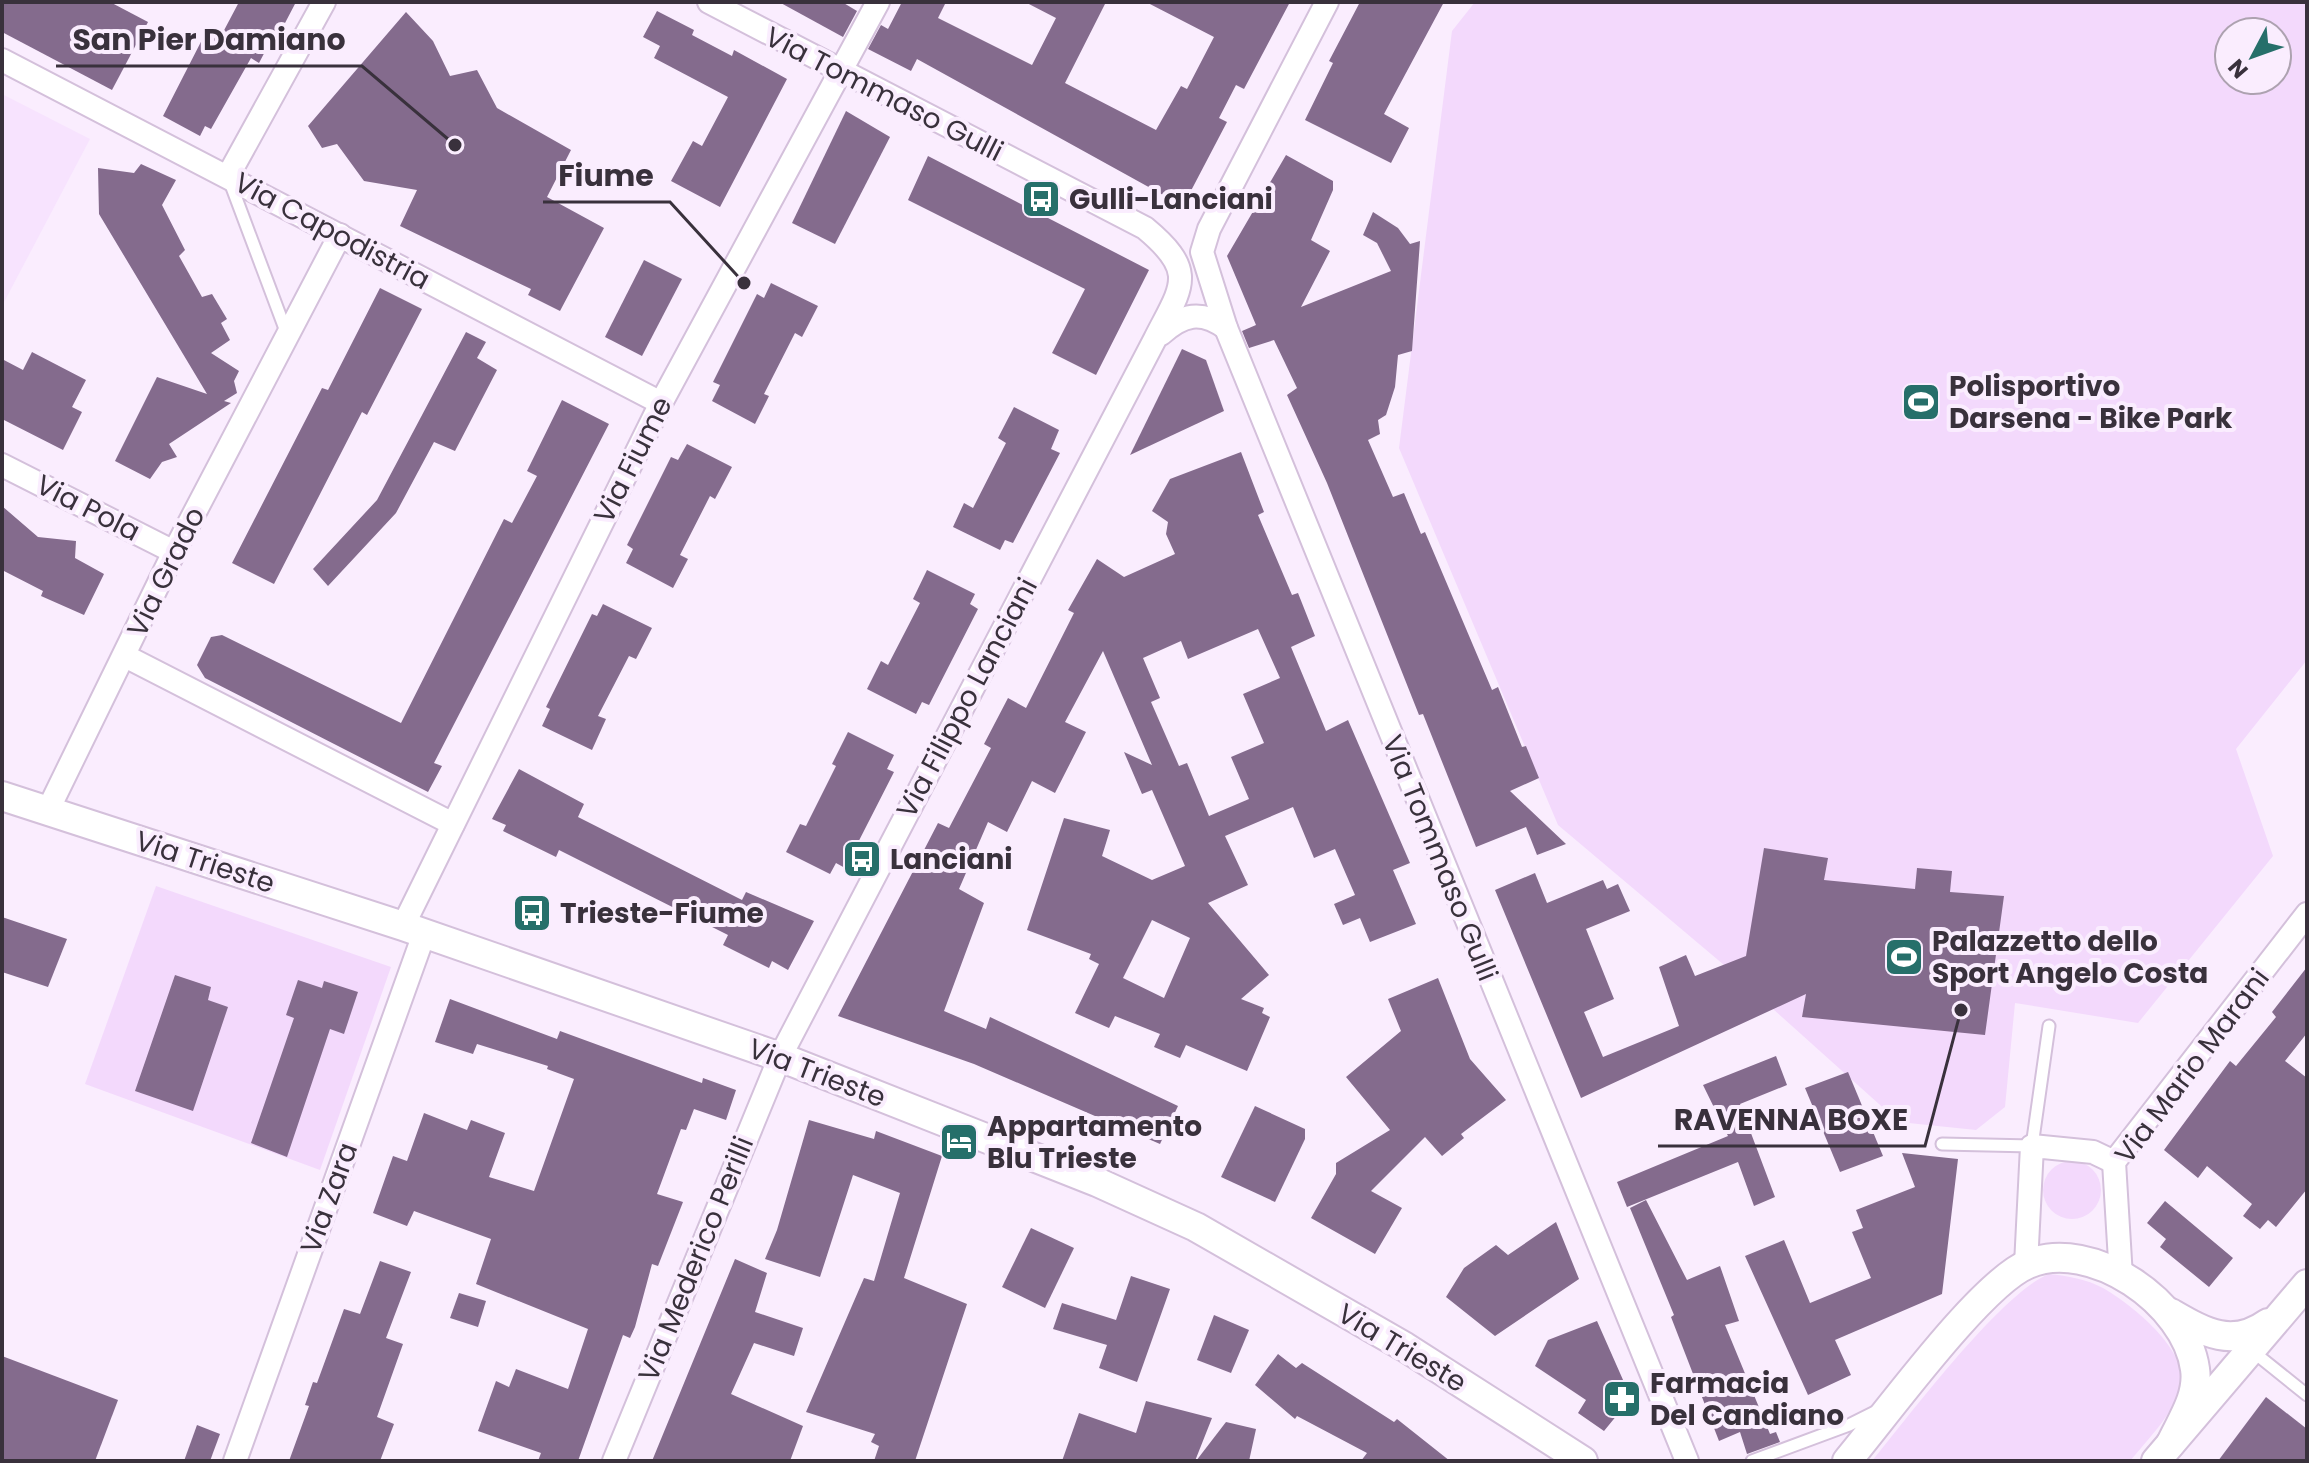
<svg xmlns="http://www.w3.org/2000/svg" width="2309" height="1463" viewBox="0 0 2309 1463" font-family="Poppins,sans-serif">
<rect width="100%" height="100%" fill="#faedfe"/>
<polygon fill="#f7e3fe" points="2,94 90,139 2,306"/>
<g fill="#f3d9fc" fill-rule="evenodd">
<path d="M 1475,2 L 2307,2 L 2307,660 L 2236,749 L 2273,856 L 2138,1023 L 2015,1003 L 2005,1107 L 1976,1130 L 1899,1122 L 1724,965 L 1558,825 L 1399,448 L 1452,31 ZM 2229,32 L 2277,32 L 2277,80 L 2229,80 Z"/>
<polygon points="156,886 391,967 320,1170 85,1084"/>
<circle cx="2072" cy="1190" r="29"/>
<path d="M 2049,1274 C 2068,1276 2086,1279 2103,1288 C 2131,1304 2186,1348 2182,1384 C 2179,1407 2145,1443 2130,1461 L 1872,1461 C 1909,1416 2001,1293 2049,1274 Z"/>
</g>
<g fill="#846b8d" fill-rule="evenodd">
<polygon points="2,2 110,2 148,22 112,90 2,32"/>
<polygon points="239,2 296,2 273,46 269,44 259,63 251,58 211,129 205,126 200,136 163,116 207,30 221,36"/>
<polygon points="779,2 842,2 857,11 843,37"/>
<polygon points="902,2 946,2 938,18 1032,65 1056,18 1025,2 1106,2 1065,83 1156,130 1181,86 1187,89 1214,37 1146,2 1290,2 1244,89 1236,85 1219,118 1227,122 1183,206 917,59 911,71 868,49 881,25 888,29"/>
<polygon points="1360,2 1444,2 1384,114 1409,128 1391,163 1305,120 1333,63 1329,61"/>
<polygon points="657,11 694,30 692,35 732,56 734,50 787,79 720,207 671,181 693,141 702,146 728,97 654,58 660,46 643,37"/>
<polygon points="406,12 433,41 450,76 477,70 497,108 571,150 547,197 604,228 560,311 528,295 531,289 400,226 417,190 364,181 337,144 322,148 308,126"/>
<polygon points="846,111 890,137 835,244 792,223"/>
<polygon points="1286,155 1333,181 1333,190 1311,240 1330,251 1301,307 1391,271 1377,243 1363,235 1373,212 1398,228 1410,244 1420,241 1412,351 1398,355 1395,387 1386,415 1378,420 1380,434 1368,440 1393,497 1404,493 1421,534 1425,532 1492,690 1498,687 1522,747 1526,746 1539,778 1510,791 1566,844 1537,855 1526,827 1476,847 1423,714 1419,715 1327,483 1287,395 1297,388 1274,340 1249,348 1242,331 1256,325 1227,256"/>
<polygon points="928,156 1149,270 1096,375 1052,353 1085,289 908,200"/>
<polygon points="141,164 176,180 162,205 185,250 179,256 202,297 212,294 227,319 221,323 230,340 211,353 239,371 234,381 237,393 224,401 231,403 169,444 177,457 162,462 150,479 115,461 157,377 207,394 99,214 98,168 134,173"/>
<polygon points="644,260 682,279 642,356 605,337"/>
<polygon points="771,283 818,306 802,337 795,333 764,394 769,396 755,424 712,401 720,385 713,382 757,294 764,298"/>
<polygon points="380,288 422,309 367,415 362,412 274,584 232,563 322,388 328,390"/>
<polygon points="466,332 486,342 477,358 497,370 455,451 434,442 396,513 328,586 313,569 377,500"/>
<polygon points="1182,349 1206,360 1224,411 1130,455"/>
<polygon points="32,352 86,380 72,407 82,412 63,450 2,419 2,359 23,370"/>
<polygon points="562,400 609,424 434,763 442,766 428,792 205,678 197,665 211,637 222,635 401,723 504,519 512,523 537,476 527,471"/>
<polygon points="1014,407 1059,430 1051,449 1060,453 1013,543 1005,540 1000,550 953,527 964,503 973,508 1006,443 998,438"/>
<polygon points="687,444 732,467 715,499 710,496 680,555 688,559 673,588 626,563 633,549 627,545 671,457 678,460"/>
<path d="M 1241,452 L 1264,512 L 1258,515 L 1292,595 L 1298,593 L 1315,636 L 1291,647 L 1326,731 L 1348,720 L 1410,863 L 1393,870 L 1416,924 L 1370,942 L 1360,918 L 1343,925 L 1334,904 L 1355,895 L 1335,849 L 1314,858 L 1293,807 L 1225,836 L 1248,885 L 1208,903 L 1269,975 L 1241,999 L 1264,1008 L 1262,1013 L 1270,1017 L 1247,1071 L 1186,1045 L 1180,1058 L 1154,1047 L 1160,1034 L 1115,1016 L 1109,1028 L 1075,1013 L 1099,964 L 1089,959 L 1091,954 L 1027,930 L 1064,818 L 1110,830 L 1102,856 L 1152,880 L 1185,866 L 1152,790 L 1142,794 L 1124,752 L 1152,765 L 1103,651 L 1065,722 L 1086,732 L 1055,793 L 1032,781 L 1007,832 L 988,822 L 959,889 L 984,903 L 944,1011 L 986,1029 L 990,1017 L 1178,1106 L 1160,1144 L 974,1064 L 838,1016 L 938,823 L 949,828 L 991,748 L 984,744 L 1008,698 L 1026,708 L 1074,613 L 1068,610 L 1097,559 L 1124,577 L 1175,554 L 1166,534 L 1168,522 L 1152,511 L 1170,479 ZM 1258,629 L 1280,678 L 1243,694 L 1264,743 L 1231,757 L 1249,799 L 1209,816 L 1187,763 L 1179,766 L 1151,702 L 1160,698 L 1143,658 L 1181,641 L 1188,659 ZM 1152,920 L 1190,938 L 1164,998 L 1123,978 Z"/>
<polygon points="2,506 38,537 76,541 75,558 104,574 84,615 41,596 43,591 2,570"/>
<polygon points="927,570 975,594 970,604 978,609 929,705 922,702 916,714 867,689 881,661 888,665 920,603 913,599"/>
<polygon points="603,604 652,628 636,659 629,656 598,716 606,719 592,750 542,726 550,709 546,707 592,614 597,616"/>
<polygon points="848,732 894,755 887,769 894,772 845,868 836,863 830,874 786,852 800,824 806,826 836,766 832,764"/>
<polygon points="519,769 584,804 578,817 742,900 746,892 814,921 788,970 772,961 769,968 723,945 728,935 559,850 556,857 503,831 506,825 492,819"/>
<polygon points="1764,848 1828,858 1824,880 1915,889 1917,868 1952,871 1950,892 2004,896 1985,1035 1802,1017 1806,994 1581,1098 1495,890 1535,873 1547,903 1603,880 1607,889 1618,884 1630,911 1586,929 1614,999 1584,1012 1603,1057 1679,1026 1659,967 1686,955 1695,976 1746,956"/>
<polygon points="2,917 67,939 48,987 2,972"/>
<polygon points="2307,967 2307,1033 2285,1061 2307,1078 2307,1189 2276,1227 2268,1220 2260,1229 2243,1216 2252,1204 2207,1166 2198,1178 2164,1150 2230,1061 2236,1066 2276,1017 2272,1012"/>
<polygon points="175,975 211,987 208,1000 228,1007 193,1111 135,1091"/>
<polygon points="1438,978 1470,1059 1506,1100 1461,1134 1464,1138 1442,1156 1425,1137 1371,1191 1402,1208 1375,1254 1311,1218 1336,1174 1336,1163 1390,1130 1346,1077 1401,1031 1388,999"/>
<polygon points="298,980 322,988 324,981 358,992 344,1034 330,1029 287,1157 251,1143 294,1018 286,1015"/>
<polygon points="450,999 557,1039 560,1031 702,1083 703,1078 736,1090 726,1120 694,1109 686,1130 681,1129 657,1194 683,1202 658,1266 652,1264 635,1327 630,1338 623,1335 578,1461 538,1461 541,1453 478,1431 496,1381 509,1387 516,1369 568,1389 588,1329 476,1284 491,1239 414,1211 407,1226 373,1213 393,1156 407,1161 424,1113 467,1130 471,1120 505,1133 489,1177 534,1191 574,1079 547,1069 548,1066 477,1044 473,1054 435,1042"/>
<polygon points="1776,1056 1787,1085 1740,1104 1775,1197 1754,1206 1738,1162 1627,1207 1617,1182 1728,1136 1703,1085"/>
<polygon points="1848,1072 1883,1156 1840,1172 1805,1088"/>
<polygon points="1255,1106 1305,1129 1305,1139 1275,1202 1221,1177"/>
<polygon points="809,1120 874,1139 876,1131 942,1156 904,1278 967,1304 915,1461 874,1461 879,1446 871,1442 875,1434 806,1412 864,1278 874,1281 900,1193 853,1175 820,1277 765,1259 777,1230"/>
<polygon points="1902,1153 1958,1159 1942,1294 1835,1340 1851,1375 1808,1395 1745,1256 1784,1240 1810,1303 1871,1278 1852,1232 1863,1228 1856,1210 1915,1187"/>
<polygon points="1646,1200 1687,1280 1720,1266 1739,1321 1725,1325 1770,1434 1776,1432 1780,1442 1747,1454 1740,1432 1719,1441 1671,1317 1674,1315 1630,1208"/>
<polygon points="2165,1201 2233,1258 2209,1287 2160,1247 2166,1239 2147,1223"/>
<polygon points="1556,1222 1579,1279 1495,1336 1446,1297 1464,1268 1496,1245 1508,1255"/>
<polygon points="1031,1228 1074,1248 1045,1308 1002,1287"/>
<polygon points="735,1259 767,1273 755,1312 803,1328 794,1356 754,1343 731,1394 803,1426 790,1461 652,1461"/>
<polygon points="380,1261 411,1272 386,1338 403,1344 377,1417 394,1424 380,1461 289,1461 309,1406 305,1405 313,1382 317,1383 344,1309 360,1314"/>
<polygon points="1131,1276 1170,1289 1137,1382 1099,1368 1107,1345 1053,1329 1062,1303 1116,1320"/>
<polygon points="459,1293 486,1301 478,1327 450,1318"/>
<polygon points="1214,1315 1249,1330 1231,1373 1197,1360"/>
<polygon points="1597,1321 1631,1398 1604,1431 1578,1413 1586,1400 1535,1366 1548,1340"/>
<polygon points="1278,1354 1296,1368 1302,1363 1394,1422 1397,1419 1450,1461 1361,1461 1367,1453 1297,1416 1295,1419 1255,1385"/>
<polygon points="2,1356 118,1400 95,1461 2,1461"/>
<polygon points="2266,1397 2307,1429 2307,1461 2218,1461"/>
<polygon points="1146,1401 1212,1418 1195,1461 1062,1461 1079,1413 1136,1433"/>
<polygon points="1226,1422 1256,1429 1249,1461 1196,1461"/>
<polygon points="197,1425 220,1434 210,1461 184,1461"/>
</g>
<g fill="none" stroke-linecap="round" stroke-linejoin="round">
<g stroke="#d4c0db" stroke-width="15">
<g id="service">
<polyline points="230,182 287,334"/>
<polyline points="1942,1144 2032,1146 2049,1026"/>
<polyline points="2251,1350 2307,1395"/>
<polyline points="1752,1461 1849,1425 1877,1411"/>
</g>
</g>
<g stroke="#d4c0db" stroke-width="26">
<g id="minor">
<polyline points="1327,2 1209,229 1202,252 1226,328 1687,1461"/>
<polyline points="2,60 661,403"/>
<polyline points="228,176 324,2"/>
<path d="M 1161,334 C 1183,314 1201,310 1226,328"/>
<polyline points="2,465 174,552"/>
<polyline points="125,656 453,824"/>
<polyline points="48,810 174,552 340,235"/>
<polyline points="403,926 661,403 878,2"/>
<polyline points="2026,1265 2032,1146 2093,1152 2114,1162"/>
<polyline points="2121,1277 2114,1162 2307,914"/>
<polyline points="235,1461 424,934"/>
<path d="M 614,1461 L 780,1057 L 1155,339 C 1182,286 1198,272 1145,228 L 709,2"/>
</g>
</g>
<g stroke="#d4c0db" stroke-width="32">
<g id="tertiary">
<polyline points="2,796 403,926 780,1057 1097,1182 1196,1227 1405,1347 1583,1461"/>
<path d="M 2171,1313 C 2204,1332 2232,1349 2268,1323"/>
<path d="M 1847,1461 C 1885,1416 1980,1284 2028,1264 C 2091,1237 2186,1303 2195,1369 C 2199,1395 2182,1420 2171,1443"/>
<polyline points="2156,1461 2307,1284"/>
</g>
</g>
<use href="#service" stroke="#fff" stroke-width="11"/>
<use href="#minor" stroke="#fff" stroke-width="22"/>
<use href="#tertiary" stroke="#fff" stroke-width="28"/>
</g>
<defs>
<g id="bus-square" transform="scale(2)"><rect x="-9" y="-9" width="18" height="18" rx="4" fill="#266f6a" stroke="#faedfe"/><path d="M-5-6H5V4H4V6H2V4H-2V6H-4V4H-5ZM-3.5-4V0h7V-4ZM-3.5 1.2v1.5H-2V1.2ZM2 1.2v1.5H3.5V1.2Z" fill="#fff"/></g>
<g id="stadium-square" transform="scale(2)"><rect x="-9" y="-9" width="18" height="18" rx="4" fill="#266f6a" stroke="#faedfe"/><path d="M0-5a6.5 5 0 1 0 0 10a6.5 5 0 1 0 0-10ZM-3.5-1.8h7v3.6h-7Z" fill="#fff"/></g>
<g id="hotel-square" transform="scale(2)"><rect x="-9" y="-9" width="18" height="18" rx="4" fill="#266f6a" stroke="#faedfe"/><path d="M-6-4.5h1.5V1H6V5H4.5V3h-9V5H-6ZM-4 0a1.8 1.8 0 1 1 3.6 0ZM.5 0V-2.5h3Q6-2.5 6 0Z" fill="#fff"/></g>
<g id="pharmacy-square" transform="scale(2)"><rect x="-9" y="-9" width="18" height="18" rx="4" fill="#266f6a" stroke="#faedfe"/><path d="M-2-6h4v4h4v4h-4v4h-4v-4h-4v-4h4Z" fill="#fff"/></g>
</defs>
<g fill-rule="evenodd">
<use href="#bus-square" x="1041" y="199"/>
<use href="#stadium-square" x="1921" y="402"/>
<use href="#bus-square" x="862" y="859"/>
<use href="#bus-square" x="532" y="913"/>
<use href="#stadium-square" x="1904" y="957"/>
<use href="#hotel-square" x="959" y="1142"/>
<use href="#pharmacy-square" x="1622" y="1399"/>
</g>
<g text-anchor="middle" dominant-baseline="central" stroke-width="8" stroke-linejoin="round" paint-order="stroke">
<g font-size="28" fill="#39313c" stroke="#faedfe">
<text transform="translate(884 94) rotate(27)">Via Tommaso Gulli</text>
<text transform="translate(332 231) rotate(28)">Via Capodistria</text>
<text transform="translate(633 460) rotate(-63)">Via Fiume</text>
<text transform="translate(88 508) rotate(27)">Via Pola</text>
<text transform="translate(166 572) rotate(-64)">Via Grado</text>
<text transform="translate(967 698) rotate(-62)">Via Filippo Lanciani</text>
<text transform="translate(1440 858) rotate(68)">Via Tommaso Gulli</text>
<text transform="translate(205 862) rotate(18)">Via Trieste</text>
<text transform="translate(2192 1066) rotate(-53)">Via Mario Marani</text>
<text transform="translate(817 1073) rotate(21)">Via Trieste</text>
<text transform="translate(329 1198) rotate(-70)">Via Zara</text>
<text transform="translate(696 1259) rotate(-68)">Via Mederico Perilli</text>
<text transform="translate(1402 1348) rotate(31)">Via Trieste</text>
</g>
<g font-size="28" font-weight="bold" fill="#39313c" stroke="#faedfe" text-anchor="start">
<text x="1069" y="199">Gulli-Lanciani</text>
<text x="1949" y="386">Polisportivo<tspan x="1949" dy="32">Darsena - Bike Park</tspan></text>
<text x="890" y="859">Lanciani</text>
<text x="560" y="913">Trieste-Fiume</text>
<text x="1932" y="941">Palazzetto dello<tspan x="1932" dy="32">Sport Angelo Costa</tspan></text>
<text x="987" y="1126">Appartamento<tspan x="987" dy="32">Blu Trieste</tspan></text>
<text x="1650" y="1383">Farmacia<tspan x="1650" dy="32">Del Candiano</tspan></text>
</g>
</g>
<path fill="none" stroke="#39313c" stroke-width="3" d="M455 145L362 66H56M744 283L670 202H543M1961 1010L1925 1146H1658"/>
<g fill="#39313c" stroke="#faedfe" stroke-width="3">
<circle cx="455" cy="145" r="8"/>
<circle cx="744" cy="283" r="8"/>
<circle cx="1961" cy="1010" r="8"/>
</g>
<g font-size="30" text-anchor="middle" font-weight="bold" fill="#39313c" stroke="#faedfe" stroke-width="8" stroke-linejoin="round" paint-order="stroke">
<text x="209" y="50">San Pier Damiano</text>
<text x="606" y="186">Fiume</text>
<text x="1791" y="1130">RAVENNA BOXE</text>
</g>
<rect width="2309" height="1463" fill="none" stroke="#39313c" stroke-width="8"/>
<g transform="translate(2253 56) rotate(229)"><circle r="38" fill="#faedfe" stroke="#ada2b0" stroke-width="2"/>
<path d="M0-6L14 30L0 20L-14 30Z" fill="#266f6a"/>
<text y="-12" font-size="22" font-weight="bold" text-anchor="middle" fill="#39313c">N</text>
</g>
</svg>
